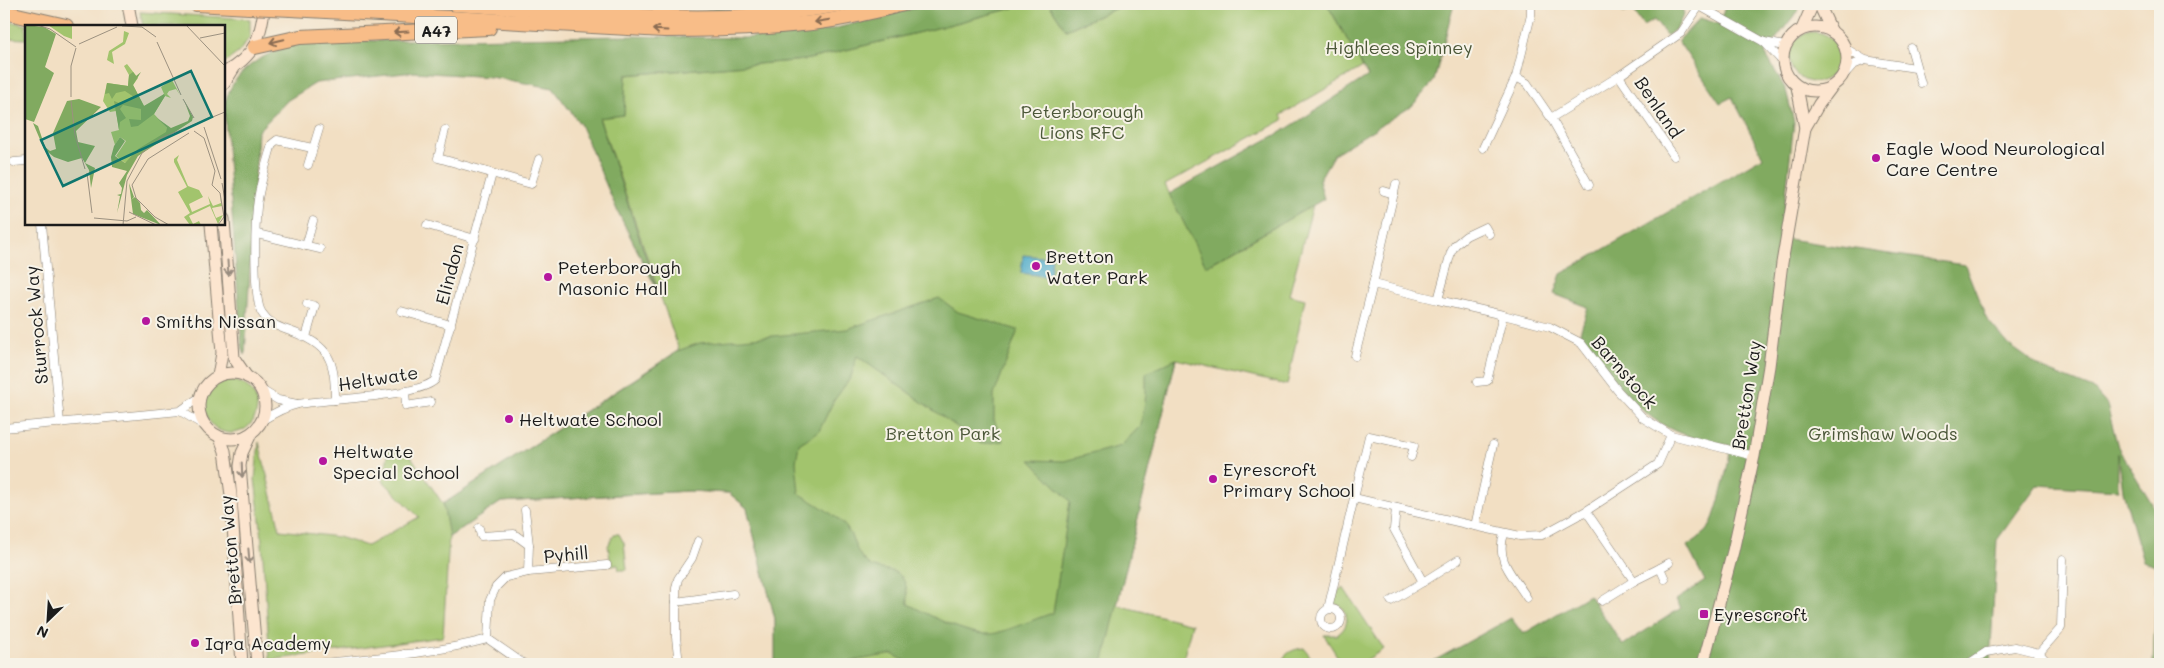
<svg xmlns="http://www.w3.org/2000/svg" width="2164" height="668" viewBox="0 0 2164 668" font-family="Mali,sans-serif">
<rect width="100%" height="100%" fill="#f7f3e8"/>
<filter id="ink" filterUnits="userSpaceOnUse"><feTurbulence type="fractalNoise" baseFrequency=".02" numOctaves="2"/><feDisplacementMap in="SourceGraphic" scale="10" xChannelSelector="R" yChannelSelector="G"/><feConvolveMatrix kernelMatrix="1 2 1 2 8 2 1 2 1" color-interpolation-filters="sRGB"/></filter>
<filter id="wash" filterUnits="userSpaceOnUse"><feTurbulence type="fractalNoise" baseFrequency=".0096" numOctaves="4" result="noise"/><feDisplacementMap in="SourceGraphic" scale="20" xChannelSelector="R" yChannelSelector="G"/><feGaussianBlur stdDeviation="1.12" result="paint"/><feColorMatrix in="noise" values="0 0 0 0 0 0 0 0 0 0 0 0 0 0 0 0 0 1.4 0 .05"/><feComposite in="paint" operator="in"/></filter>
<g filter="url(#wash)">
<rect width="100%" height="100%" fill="#f2dfc3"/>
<g fill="#a2c46d" stroke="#5f7044">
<polygon points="1028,4 1049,4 1066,30 1126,4 1327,4 1363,67 1281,115 1283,120 1165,185 1207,266 1313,205 1289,295 1305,299 1287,385 1176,359 1117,605 1192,624 1182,664 776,664 775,619 747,508 729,493 688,491 501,502 449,537 443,637 270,660 261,528 255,479 259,442 280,530 338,537 367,546 419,517 383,481 389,450 410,455 443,504 679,350 599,117 624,115 626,75 805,60 933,29"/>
<polygon points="140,12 250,19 250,37 238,53 224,63 224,26 143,26"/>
<polygon points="4,20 32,26 26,26 26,39 4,38"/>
<circle cx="1814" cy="57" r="25"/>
<circle cx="231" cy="407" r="26"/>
<polygon points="614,534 619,534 624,543 627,570 619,570 618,565 611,565 608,546"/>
<path d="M 1343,587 L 1384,649 L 1360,664 L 1342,664 L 1324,635 L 1337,635 C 1347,628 1349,620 1344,609 L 1333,602 L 1339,590 Z"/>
<path d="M 1304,648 L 1316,664 L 1281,664 C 1284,653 1293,649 1304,648 Z"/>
</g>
<g fill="#81aa60" stroke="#4e633e">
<polygon points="643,4 784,4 720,9 643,7"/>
<path d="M 931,4 L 1028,4 L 933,29 L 805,60 L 626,75 L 624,115 L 599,118 L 657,290 L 617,210 L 580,124 L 553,88 L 491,77 L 414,72 L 316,83 L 288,100 L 258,131 L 245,355 L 242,350 L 224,106 C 234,66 263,56 298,42 L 623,36 L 744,38 L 825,31 Z"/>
<polygon points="1049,4 1126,4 1066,30"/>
<polygon points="1327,4 1454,4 1434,81 1412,106 1334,154 1319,180 1324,199 1206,266 1169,194 1288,128 1368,76"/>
<polygon points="1627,4 1676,4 1681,7 1684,13 1677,28 1667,36 1654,20 1643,26 1633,10 1623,13"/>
<path d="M 1726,4 L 1803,4 L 1765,53 L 1786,90 L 1794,122 L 1781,238 L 1965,265 L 1986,318 L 2009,345 L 2043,369 L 2093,389 L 2107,405 L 2118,447 L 2160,517 L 2160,664 L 2153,664 L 2157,567 L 2143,561 L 2123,491 L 2118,453 L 2118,490 L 2037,485 L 1997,540 L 1990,664 L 1428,664 L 1511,618 L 1523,634 L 1589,595 L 1623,645 L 1681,608 L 1676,600 L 1705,581 L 1687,546 C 1693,542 1700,537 1706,532 C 1716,522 1729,462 1731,446 C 1713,441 1692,439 1675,431 C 1634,413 1610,374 1584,339 L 1579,336 L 1588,307 L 1554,294 L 1561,274 L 1763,157 L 1732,97 L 1720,103 L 1678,41 L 1700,18 L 1719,24 Z"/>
<path d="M 939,298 L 958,312 L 1018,330 L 994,395 L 994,420 L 1003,441 L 981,444 L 857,356 L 851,377 L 833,402 L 819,431 L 799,444 L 796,462 L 799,493 C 814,503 834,513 846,527 C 853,536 855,549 862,558 C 880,581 907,554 908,604 C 930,615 964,635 991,634 C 1003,633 1039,617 1053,613 L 1070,501 L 1030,460 L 1064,461 L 1121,446 L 1141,425 L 1146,395 L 1146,373 L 1176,359 L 1103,664 L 912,664 L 892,654 L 853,661 L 847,664 L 775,664 L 775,619 L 747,508 L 729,493 L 688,491 L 501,502 L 449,537 L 443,504 L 680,350 L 700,343 L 847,329 Z"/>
</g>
<polygon fill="#4aa9c9" stroke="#336272" points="1023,255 1052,258 1050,277 1021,273"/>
</g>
<g filter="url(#ink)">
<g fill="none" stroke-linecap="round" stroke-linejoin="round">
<g stroke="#877e70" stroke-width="9">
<g id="street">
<polyline points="1531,4 1531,15 1516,77 1527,83 1551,118 1619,76 1681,33 1700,5"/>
<polyline points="1696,4 1764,42 1782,61"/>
<polyline points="1764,42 1785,46"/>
<polyline points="1845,48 1865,60 1915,68"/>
<polyline points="1911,48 1921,83"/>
<polyline points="1619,76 1674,156"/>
<polyline points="1842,77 1853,65 1865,60"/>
<polyline points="1551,118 1589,185"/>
<polyline points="445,130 438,158 531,184 539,159"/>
<path d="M 312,148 L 277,140 L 272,144 C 266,165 259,186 257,207 C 255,226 253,301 262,313 C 269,324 279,327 290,331 C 330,345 335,360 335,400"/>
<polyline points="1483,148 1516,77"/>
<polyline points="14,162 26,161"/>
<polyline points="308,165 319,129"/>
<polyline points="1396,184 1373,284 1438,300"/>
<polyline points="1384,191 1394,194"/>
<polyline points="42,224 60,423"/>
<polyline points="427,225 475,239"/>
<polyline points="257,234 320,249"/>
<polyline points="1489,234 1485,227 1466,236 1455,245 1451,252 1438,300 1503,315"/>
<polyline points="306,246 313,221"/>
<polyline points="401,311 451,325"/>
<polyline points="306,337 315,306 307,304"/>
<polyline points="1355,356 1373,284"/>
<polyline points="1477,382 1487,381 1503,315 1550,327 1581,343 1618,391 1643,418 1671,435 1754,456"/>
<polyline points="260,389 278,400 297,404"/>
<polyline points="405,391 406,406 431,402"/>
<polyline points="180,411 200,397"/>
<path d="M 263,420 C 274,413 285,407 298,404 C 326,399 418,397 435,380 L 492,174"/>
<polyline points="4,428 180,411 205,426"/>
<polyline points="1493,445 1475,526 1520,536 1542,535 1586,511 1658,464 1671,435"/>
<polyline points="1354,498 1369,436 1414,446 1411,457"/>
<polyline points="1396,508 1394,529 1423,582 1458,560"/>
<polyline points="525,510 529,545 528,572"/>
<polyline points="1586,511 1634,581 1660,568 1665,579"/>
<polyline points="479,528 481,536 514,534 529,545"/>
<path d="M 1504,534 C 1495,561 1513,575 1527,598"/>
<polyline points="1660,568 1669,563"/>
<polyline points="1391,601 1423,582"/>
<polyline points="1602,601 1634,581"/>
<polyline points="676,602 733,594"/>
<circle cx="1331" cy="619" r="10"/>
<polyline points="1328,609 1354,498 1475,526"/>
<polyline points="488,639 490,600 496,587 506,577 528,572 607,565"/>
<polyline points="2039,653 2061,628 2063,559"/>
<path d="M 314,664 C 372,658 432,654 488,639 L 524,664"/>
<polyline points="403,664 404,654"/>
<polyline points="679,664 676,637 676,588 678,579 692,558 698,541"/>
<polyline points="1968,664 1986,652 2015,647 2039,653 2049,664"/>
</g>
</g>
<g stroke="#877e70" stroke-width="13">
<g id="secondary">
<polyline points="128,4 132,26"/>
<polyline points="1819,4 1832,32"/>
<circle cx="1815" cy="59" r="32"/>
<polyline points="1802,29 1813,4"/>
<path d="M 224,73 C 256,55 260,39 265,4"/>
<polyline points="224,84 234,68"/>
<polyline points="1805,128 1819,104 1831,88"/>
<polyline points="224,219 234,358 247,377"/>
<polyline points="211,224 222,353 218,376"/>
<circle cx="232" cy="406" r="33"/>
<polyline points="251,434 242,453 240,466 257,664"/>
<polyline points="220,438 225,451 231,495 242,664"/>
<polyline points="1703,664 1733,551 1754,456 1769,366 1782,263 1805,128 1797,87"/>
</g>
</g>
<g stroke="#877e70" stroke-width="16">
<g id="highway">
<polyline points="196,4 249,7"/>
<path d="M 455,4 C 546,9 638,20 729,17 C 767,16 806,10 843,4"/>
<path d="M 291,9 L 664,30 C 710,30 756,29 802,24 C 837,21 870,12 904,4"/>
<polyline points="4,12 66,26"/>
<polyline points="255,47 300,37 489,28"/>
</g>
</g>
<use href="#street" stroke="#fff" stroke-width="8"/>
<use href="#secondary" stroke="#fce5cf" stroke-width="11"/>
<use href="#highway" stroke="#f8bd88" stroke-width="14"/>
<g stroke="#877e70" stroke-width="16" stroke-linecap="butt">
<polyline id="highway-bridge" points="249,7 291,9"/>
</g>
<use href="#highway-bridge" stroke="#f8bd88" stroke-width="14"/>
</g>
<defs><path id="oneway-shaft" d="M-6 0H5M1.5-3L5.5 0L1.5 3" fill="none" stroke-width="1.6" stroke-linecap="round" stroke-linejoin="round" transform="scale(1.25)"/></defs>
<g stroke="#8a6c52">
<use href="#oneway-shaft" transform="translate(822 21) rotate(171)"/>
<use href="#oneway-shaft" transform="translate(660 30) rotate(-177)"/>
<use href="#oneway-shaft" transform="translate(401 32) rotate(177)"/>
<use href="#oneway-shaft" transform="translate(277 41) rotate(167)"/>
</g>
<g stroke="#978b7e">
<use href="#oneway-shaft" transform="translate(228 268) rotate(86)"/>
<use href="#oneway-shaft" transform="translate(242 470) rotate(88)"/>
<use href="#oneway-shaft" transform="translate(249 556) rotate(85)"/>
</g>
</g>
<g fill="#b5179e" stroke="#f7f3e8" stroke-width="2">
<circle cx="1876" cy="158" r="5"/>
<circle cx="1036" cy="266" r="5"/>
<circle cx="548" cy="277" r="5"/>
<circle cx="146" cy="321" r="5"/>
<circle cx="509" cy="419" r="5"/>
<circle cx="323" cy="461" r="5"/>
<circle cx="1213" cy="479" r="5"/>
<rect x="1699" y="609" width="10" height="10" rx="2.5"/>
<circle cx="195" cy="643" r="5"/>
</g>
<g text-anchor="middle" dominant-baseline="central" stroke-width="4" stroke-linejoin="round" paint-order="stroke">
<rect fill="#f7f3e8" stroke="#5e5c59" stroke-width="1" x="415" y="16.5" width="42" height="27" rx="4"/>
<g font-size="16" font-weight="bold" fill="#1c1c1c">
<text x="436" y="30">A47</text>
</g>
<g font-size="18" fill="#4b5738" stroke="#f7f3e8">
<text x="1399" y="47">Highlees Spinney</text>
<text x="1082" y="111">Peterborough<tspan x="1082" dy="21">Lions RFC</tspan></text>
<text x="943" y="433">Bretton Park</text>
<text x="1883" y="433">Grimshaw Woods</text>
</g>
<g font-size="18" fill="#1c1c1c" stroke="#f7f3e8">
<text transform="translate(1659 107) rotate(56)">Benland</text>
<text transform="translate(449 274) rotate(-75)">Elindon</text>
<text transform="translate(36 325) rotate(-95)">Sturrock Way</text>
<text transform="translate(1625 372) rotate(49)">Barnstock</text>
<text transform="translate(378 378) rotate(-9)">Heltwate</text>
<text transform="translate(1746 395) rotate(-81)">Bretton Way</text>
<text transform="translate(230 550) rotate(-95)">Bretton Way</text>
<text transform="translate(566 554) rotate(-5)">Pyhill</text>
</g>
<g font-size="18" fill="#1c1c1c" stroke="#f7f3e8" text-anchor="start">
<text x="1886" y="148">Eagle Wood Neurological<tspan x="1886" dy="21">Care Centre</tspan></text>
<text x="1046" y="256">Bretton<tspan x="1046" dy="21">Water Park</tspan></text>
<text x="558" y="267">Peterborough<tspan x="558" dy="21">Masonic Hall</tspan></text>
<text x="156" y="321">Smiths Nissan</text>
<text x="519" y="419">Heltwate School</text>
<text x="333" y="451">Heltwate<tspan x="333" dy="21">Special School</tspan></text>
<text x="1223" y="469">Eyrescroft<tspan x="1223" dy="21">Primary School</tspan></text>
<text x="1714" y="614">Eyrescroft</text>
<text x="205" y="643">Iqra Academy</text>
</g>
</g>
<g transform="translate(25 25)">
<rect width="200" height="200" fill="#f2dfc3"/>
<path d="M 23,0 L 47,0 L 47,14 L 39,11 ZM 99,6 L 104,8 L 100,19 L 87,27 L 89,39 L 82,35 L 84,26 L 98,17 ZM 102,39 L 113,53 L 108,60 L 119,81 L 136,73 L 139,69 L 136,62 L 147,55 L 155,70 L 151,64 L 144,66 L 142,69 L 146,73 L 140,71 L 129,89 L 142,103 L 142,107 L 100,138 L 91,131 L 101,116 L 95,112 L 90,120 L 86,107 L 94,105 L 91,86 L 85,87 L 78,76 L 82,58 L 103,61 L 104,50 L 99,41 ZM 154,130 L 152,135 L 163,161 L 174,165 L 178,172 L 164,179 L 167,187 L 185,179 L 183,171 L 188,181 L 196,178 L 195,169 L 197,181 L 187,183 L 191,193 L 198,190 L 193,199 L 185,181 L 164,191 L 168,199 L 174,196 L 176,200 L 165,200 L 159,192 L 165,188 L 153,167 L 162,162 L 149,137 L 149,134 Z" fill="#a2c46d"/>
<path d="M 0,0 L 19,2 L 31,9 L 20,42 L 29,48 L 9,97 L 0,94 ZM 108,47 L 111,51 L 116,47 L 108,60 L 119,81 L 139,69 L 140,71 L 129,89 L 113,101 L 106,102 L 104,94 L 116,95 L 116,84 L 98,80 L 95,84 L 101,93 L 95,97 L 94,105 L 89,76 L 94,78 L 109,72 L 100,66 L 91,68 L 87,74 L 84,68 L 80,69 L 82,58 L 103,61 L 104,50 ZM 54,74 L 76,82 L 51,106 L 53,117 L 70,121 L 60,138 L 70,143 L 66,163 L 64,145 L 57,133 L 43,137 L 29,132 L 19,124 L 8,98 L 13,101 L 20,122 L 25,126 L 31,124 L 28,108 L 42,76 ZM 159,75 L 168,92 L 167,96 L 113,131 L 102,150 L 92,188 L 95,171 L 92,170 L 96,169 L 97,163 L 94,158 L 102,146 L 87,142 L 86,132 L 89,121 L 95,112 L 100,116 L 90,131 L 100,138 L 113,124 L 141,107 L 142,103 L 132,93 L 146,103 L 163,96 L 165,91 ZM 104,158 L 109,172 L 106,175 L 110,172 L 115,178 L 116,185 L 119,188 L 122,185 L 136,200 L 108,189 Z" fill="#81aa60"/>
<path fill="none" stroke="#9c9180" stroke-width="1" d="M 12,0 L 25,4 L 51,22M 161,0 L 200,41M 97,1 L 117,2 L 131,12M 175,13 L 200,8M 132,17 L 156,70M 54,19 L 92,2M 46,72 L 46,41 L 51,23M 158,74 L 169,93M 46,76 L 50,110 L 60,144M 179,102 L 196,154M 169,106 L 179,113 L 190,146 L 187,160 L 195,168 L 199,192 L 193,200M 62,148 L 67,188M 197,158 L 200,175M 104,187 L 131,200M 69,193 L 102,196 L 111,192M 98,200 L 102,156 L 117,128 L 136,113 L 200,87M 144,200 L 130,192 L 111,173 L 107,160 L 123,134 L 164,108"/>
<path fill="#0f766e" fill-opacity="0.15" stroke="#0f766e" stroke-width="2.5" d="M 166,46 L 187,92 L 38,161 L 16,115 Z"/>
<rect width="200" height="200" fill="none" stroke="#1c1c1c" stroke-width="2.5"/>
</g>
<rect width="2164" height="668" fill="none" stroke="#f7f3e8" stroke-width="20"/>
<g transform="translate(48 620) rotate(205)" stroke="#f7f3e8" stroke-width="4" paint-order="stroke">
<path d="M0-4L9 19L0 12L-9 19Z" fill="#1c1c1c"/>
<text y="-8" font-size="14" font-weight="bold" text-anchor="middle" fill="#1c1c1c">N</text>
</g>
</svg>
